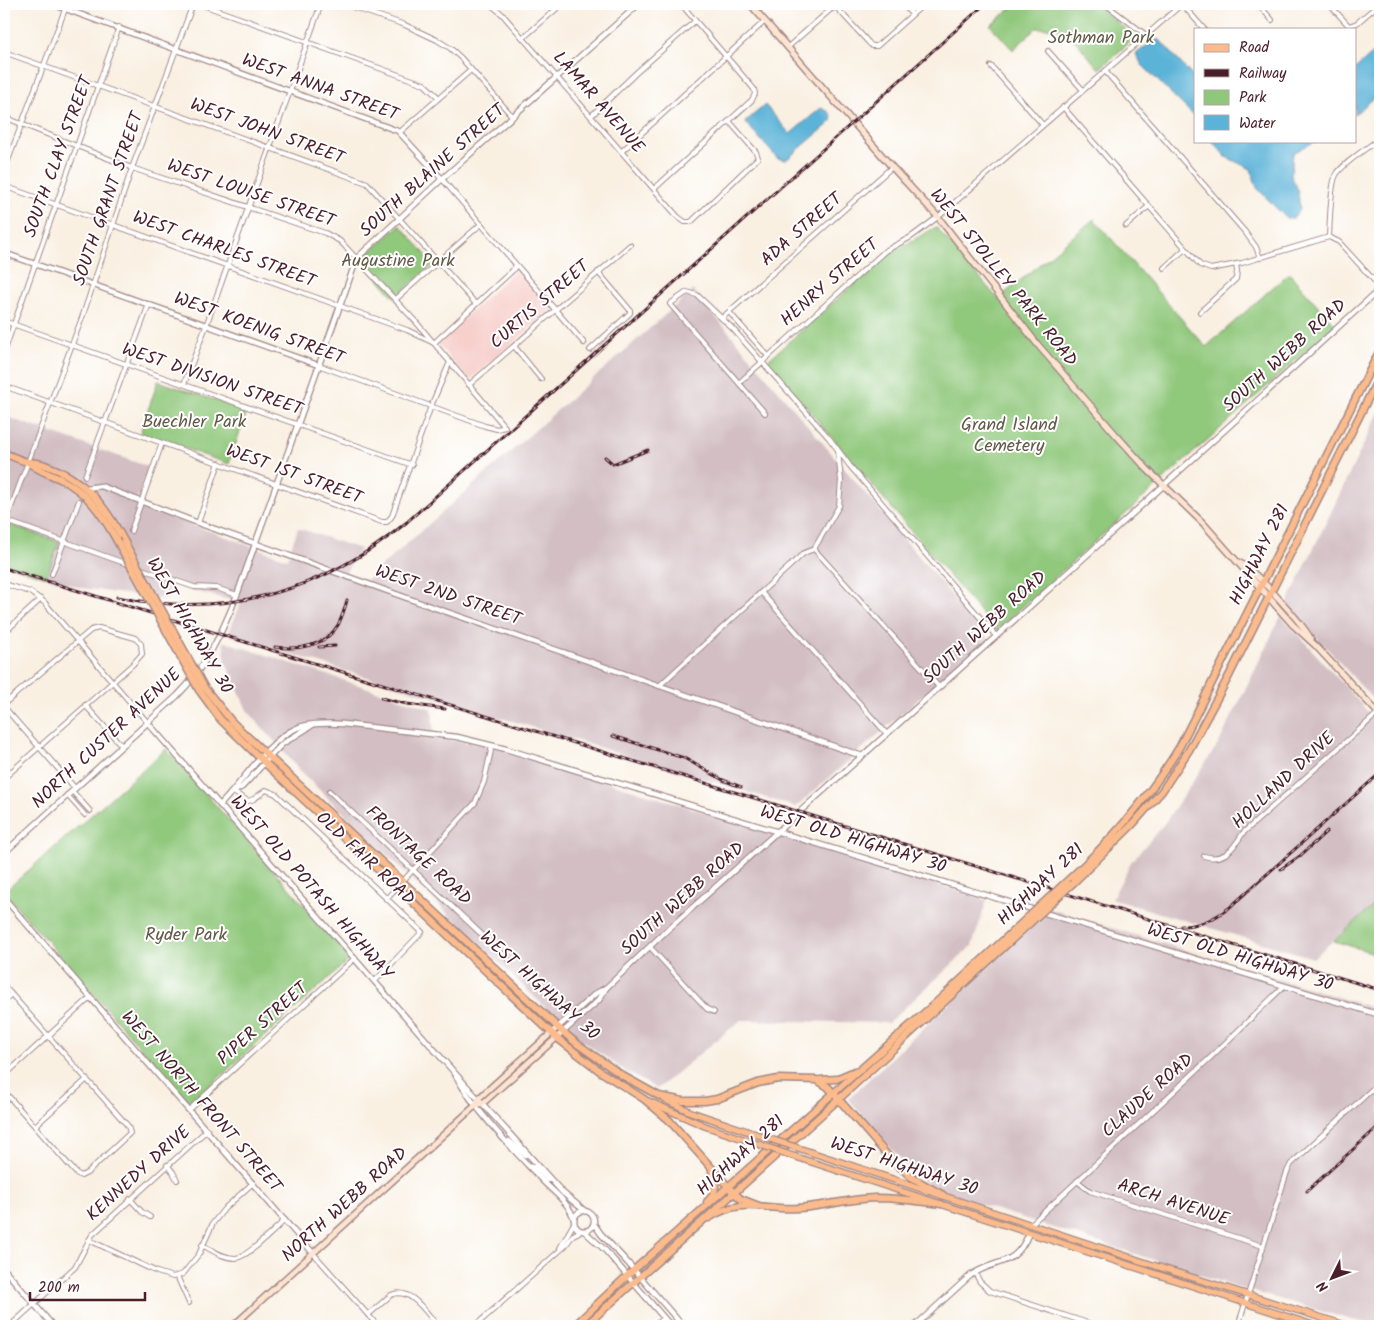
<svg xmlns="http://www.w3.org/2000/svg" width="1384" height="1330" viewBox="0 0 1384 1330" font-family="Kalam,sans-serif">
<rect width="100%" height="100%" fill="#fff"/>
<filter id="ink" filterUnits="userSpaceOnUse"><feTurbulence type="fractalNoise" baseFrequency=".02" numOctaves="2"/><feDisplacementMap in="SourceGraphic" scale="10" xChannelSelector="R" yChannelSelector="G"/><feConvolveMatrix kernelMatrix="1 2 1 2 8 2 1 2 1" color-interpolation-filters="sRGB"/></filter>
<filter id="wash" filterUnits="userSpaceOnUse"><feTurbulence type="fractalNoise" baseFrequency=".0096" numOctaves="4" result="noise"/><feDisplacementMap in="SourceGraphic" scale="20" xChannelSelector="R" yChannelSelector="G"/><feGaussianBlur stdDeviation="1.12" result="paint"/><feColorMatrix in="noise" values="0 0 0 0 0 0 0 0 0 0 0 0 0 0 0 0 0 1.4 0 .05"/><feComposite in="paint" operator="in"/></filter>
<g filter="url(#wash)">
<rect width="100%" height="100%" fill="#f9f0e2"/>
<polygon fill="#f7d0cc" points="517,269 552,309 469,381 437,343"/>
<g fill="#d2bec3">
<polygon points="693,290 988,638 796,807 228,635 241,603 171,585 166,600 82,588 46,577 59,542 4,523 4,416 149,467 135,504 287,559 298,528 360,549 346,572 366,580"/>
<polygon points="1380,410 1380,707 1287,604"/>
<polygon points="1281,616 1380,725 1380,900 1313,958 1112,899 1131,862 1164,824 1219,743"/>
<polygon points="223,641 432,709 434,738 492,746 987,900 972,946 888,1023 741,1020 657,1089 627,1072 574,1035 304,775 247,710 226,663"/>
<polygon points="1050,909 1380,1010 1380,1326 1348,1319 1241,1288 951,1195 922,1180 907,1166 848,1099"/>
</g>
<g fill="#90c87b" stroke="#6d7453">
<polygon points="1017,4 1094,4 1136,37 1099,69 1068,32 1054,28 1036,28 1013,50 990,25"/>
<polygon points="1094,219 1206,347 1289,273 1335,325 996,631 767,361 887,255 936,227 998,299"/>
<polygon points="400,225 434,264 395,298 361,259"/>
<polygon points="158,381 247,411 229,464 140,433"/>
<polygon points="4,523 59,542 46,577 4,564"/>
<polygon points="166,749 351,958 190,1104 4,892"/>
<polygon points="1380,900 1380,955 1334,941"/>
</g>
<g fill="#5bb3d8" stroke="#526982">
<polygon points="1159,39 1195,79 1195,117 1142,65 1136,54 1149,44"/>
<polygon points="1380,47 1380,93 1355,114 1355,69"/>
<path d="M 765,105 L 790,134 L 821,108 C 828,111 835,114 830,123 L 786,160 L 777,158 L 745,122 Z"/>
<polygon points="1212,141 1316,141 1293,153 1291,175 1298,191 1300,210 1294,218 1286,218 1257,188 1251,169 1226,157"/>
</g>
</g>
<g filter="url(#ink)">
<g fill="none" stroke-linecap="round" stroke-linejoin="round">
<g stroke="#a28886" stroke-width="6">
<g id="minor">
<polyline points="200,4 424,84 439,98"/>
<polyline points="344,4 405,25 437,40 450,48 461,58 513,117"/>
<polyline points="490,4 502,14 678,217 685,222 691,222 758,158 756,152 729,121"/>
<polyline points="837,4 836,7 869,43 872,46 877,46 924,4"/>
<polyline points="902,4 912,14"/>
<polyline points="1105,4 1146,35"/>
<polyline points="1182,4 1204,29"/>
<polyline points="1258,4 1272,20"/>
<polyline points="1329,4 1349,26 1357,23 1379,4"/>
<polyline points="523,38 562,4"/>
<polyline points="788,47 830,10 836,7"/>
<polyline points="1048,51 1083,90"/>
<polyline points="4,52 367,183 476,304"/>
<polyline points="991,66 1043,125"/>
<polyline points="1105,71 1245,232 1256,247 1260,258"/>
<polyline points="1063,107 1200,265 1211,269 1242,263 1329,237 1339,242 1380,287"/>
<polyline points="591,116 637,72 695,21"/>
<polyline points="4,117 132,168 325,233 340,241 416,322 505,427 497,429 485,426 318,365"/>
<polyline points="400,132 471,70"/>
<polyline points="622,151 765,21"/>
<polyline points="4,171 67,4"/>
<polyline points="442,179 584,343"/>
<polyline points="4,186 407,330 434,343 513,270 516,265"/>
<polyline points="654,189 752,100 755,94 754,89 681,4"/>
<polyline points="1126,226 1149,206"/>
<path d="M 1329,237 C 1330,222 1330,187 1336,175 C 1344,162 1368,148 1380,138"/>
<polyline points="1164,268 1185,249"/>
<polyline points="395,300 481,224"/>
<polyline points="729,312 768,356"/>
<polyline points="1200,312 1236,279 1237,271 1236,264"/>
<polyline points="722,318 892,167"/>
<polyline points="4,321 412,465"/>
<polyline points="514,346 541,379"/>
<polyline points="590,350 630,313 630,310 598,272"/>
<polyline points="4,352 119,27"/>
<polyline points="740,382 885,251 911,237 938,217 1182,4"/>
<polyline points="184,384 206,326 321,4"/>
<polyline points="469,385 630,245"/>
<polyline points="4,386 382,522 387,522 392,516 431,406 450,362"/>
<polyline points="765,413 670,304 687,292 697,295 733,329 829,438 850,466 996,636"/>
<polyline points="85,476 149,304"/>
<polyline points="4,520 130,565"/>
<polyline points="6,521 83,315 132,168 193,4"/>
<polyline points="198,523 219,463"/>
<polyline points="131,531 162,443"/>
<polyline points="814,549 939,687"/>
<polyline points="139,568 194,587 216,588 237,595"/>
<polyline points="52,574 79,501"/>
<polyline points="4,584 30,592 44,602 148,723"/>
<polyline points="761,592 887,734"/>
<polyline points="4,633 41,599"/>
<polyline points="659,686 804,553 814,549 839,506 841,481 838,451"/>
<polyline points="4,704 91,630 99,628 135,638 141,644 142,654 133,664 4,778"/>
<polyline points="85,705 122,746"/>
<polyline points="4,707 75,788"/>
<polyline points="72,791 90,811"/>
<polyline points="329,791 511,962"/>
<polyline points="233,792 248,801 254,799 266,790 276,794 422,932 375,981"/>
<polyline points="67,795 85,815"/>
<path d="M 1204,856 C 1224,862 1233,849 1243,833 L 1378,713"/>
<polyline points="402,882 475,803 484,782 492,746"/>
<polyline points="386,899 397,887"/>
<polyline points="650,947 707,1009 714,1012"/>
<polyline points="4,986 128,1126 130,1133 87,1173 81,1176 76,1173 4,1091"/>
<polyline points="4,1001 11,994"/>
<polyline points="4,1076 91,997"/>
<polyline points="189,1110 355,958"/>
<polyline points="35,1126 86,1080"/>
<polyline points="167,1165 173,1172 177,1180"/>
<polyline points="1077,1181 1090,1191 1263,1246"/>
<polyline points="130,1199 142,1212 150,1217"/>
<polyline points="1030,1225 1211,1057 1283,987"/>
<polyline points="89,1240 157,1272 173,1277 183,1274 199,1254 213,1223 225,1208 253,1183"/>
<path d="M 202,1245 C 212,1250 223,1258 235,1258 C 247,1258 275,1229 285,1220"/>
<polyline points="560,1248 574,1223"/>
<polyline points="313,1253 377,1325"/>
<polyline points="975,1273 980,1282 990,1291 1097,1326"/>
<polyline points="177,1276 189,1303"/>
<path d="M 368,1315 L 391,1295 C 411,1286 427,1314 438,1326"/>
<polyline points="10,1326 75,1267 92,1235 207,1130"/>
<polyline points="475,1326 565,1246 573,1235 581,1231"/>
<polyline points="654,1326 663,1318"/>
<polyline points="1238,1326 1287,1172 1291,1164 1380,1082"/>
</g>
</g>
<g stroke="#a28886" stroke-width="7">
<g id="tertiary">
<polyline points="52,4 398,131 442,179"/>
<polyline points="4,253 318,365"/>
<polyline points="86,488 101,486 198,523 421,603 862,756"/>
<polyline points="148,723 453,1071 563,1193 585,1211"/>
<polyline points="233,792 242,787 282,744 311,726"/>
<path d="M 220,805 C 241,784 269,739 297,728 C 308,723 331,723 343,724 L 457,737 L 506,749 L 1380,1015"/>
<path d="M 4,853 L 177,696 C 206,667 222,633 237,595 L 357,258 L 442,179 L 639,4"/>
<polyline points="4,898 313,1253"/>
<polyline points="558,1027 595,994 607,987 664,933 1076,565 1380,289"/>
<polyline points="563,1032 599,1000 606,988"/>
<path d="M 456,1076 C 476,1112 513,1149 541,1179 C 553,1192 570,1203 574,1220"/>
<polyline points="509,1141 525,1155 528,1154"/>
<polyline points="530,1167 535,1167 548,1180"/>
<circle cx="584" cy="1221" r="10"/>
<polyline points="594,1224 601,1234 628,1263 683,1326"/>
<polyline points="584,1231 605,1250 671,1326"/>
<polyline points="4,1269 53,1326"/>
<path d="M 915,1326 L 971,1275 C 997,1258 1015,1268 1029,1233"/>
</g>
</g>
<g stroke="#a28886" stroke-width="8">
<g id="secondary">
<polyline points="750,4 892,167 938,217 1038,345 1117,436 1147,469 1203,523 1293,625 1315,645 1380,715"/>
<path d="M 1240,563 C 1256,571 1301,622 1311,639"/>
<polyline points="476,1105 479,1098 558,1027"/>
<polyline points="233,1326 476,1105 483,1103 563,1032"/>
</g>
</g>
<g stroke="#a28886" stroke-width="8">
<g id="primary">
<polyline points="664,1099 691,1112 770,1139"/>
<polyline points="648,1101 705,1126 761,1145"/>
<polyline points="795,1147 1165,1269 1348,1326"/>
<polyline points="787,1154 1316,1326"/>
</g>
</g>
<g stroke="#a28886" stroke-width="9">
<g id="trunk">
<path d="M 4,453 C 12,456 21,461 29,462 C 35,463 40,463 45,465 C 84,478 105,505 124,541"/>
<path d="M 28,462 C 38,471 50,474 62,480 C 88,493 102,514 116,539"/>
<polyline points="204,687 232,722 563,1032 576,1043 623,1076 659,1096 683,1101 705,1101 717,1099 758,1083 778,1079 817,1080 828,1087 889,1157 911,1177 943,1195"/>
<polyline points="199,690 221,720 265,763 557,1038 601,1072 644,1099 669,1120 733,1192 741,1199 759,1206"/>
<path d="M 1066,882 C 1112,840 1148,799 1180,746 L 1380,350"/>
<polyline points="1073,883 1133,824 1162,791 1189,750 1229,676 1380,375"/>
<polyline points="820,1080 836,1079 855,1071"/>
<path d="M 707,1202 C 716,1193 718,1182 712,1171"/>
<path d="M 709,1218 C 743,1196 763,1211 799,1208 C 824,1206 850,1199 875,1198 C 898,1198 919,1201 941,1204"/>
<polyline points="574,1326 627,1276 940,999 1025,920"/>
<polyline points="585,1326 839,1099 1030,923"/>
</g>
</g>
<use href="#minor" stroke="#fff" stroke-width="4"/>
<use href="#tertiary" stroke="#fff" stroke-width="4.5"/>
<use href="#secondary" stroke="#fde4d1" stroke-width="5"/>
<use href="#primary" stroke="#fbbb8c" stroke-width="5.5"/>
<use href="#trunk" stroke="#fbbb8c" stroke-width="6"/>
<g stroke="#4a1f2b" stroke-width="3">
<g id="rail">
<polyline points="605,457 613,464 648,450"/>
<polyline points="4,568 1380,990"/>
<path d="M 117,597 C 224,619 324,592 407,522 L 985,4"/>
<path d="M 275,647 C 298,650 325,647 338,625 C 342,617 345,608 347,600"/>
<polyline points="319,647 335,646"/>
<polyline points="381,698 407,704 445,709"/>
<polyline points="613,736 684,758 723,780 741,787"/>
<polyline points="1281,869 1300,856 1327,831"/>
<path d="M 1181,926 C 1200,926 1214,919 1229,908 L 1380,773"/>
<polyline points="1307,1191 1380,1125"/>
</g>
</g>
<use href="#rail" stroke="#fff" stroke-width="1" stroke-dasharray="4" stroke-linecap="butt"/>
<g stroke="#a28886" stroke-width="8" stroke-linecap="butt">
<g id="primary-bridge">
<polyline points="770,1139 795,1147"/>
<polyline points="761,1145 787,1154"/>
</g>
</g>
<g stroke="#a28886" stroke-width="9" stroke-linecap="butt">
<g id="trunk-bridge">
<polyline points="116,539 199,690"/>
<polyline points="124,541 204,687"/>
<polyline points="1025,920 1066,882"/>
<polyline points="1030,923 1073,883"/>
</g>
</g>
<use href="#primary-bridge" stroke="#fbbb8c" stroke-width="5.5"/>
<use href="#trunk-bridge" stroke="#fbbb8c" stroke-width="6"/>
</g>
</g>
<g text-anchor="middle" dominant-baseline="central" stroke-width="4" stroke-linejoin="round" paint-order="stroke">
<g font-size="18" fill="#625a47" stroke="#fff">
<text x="1101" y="38">Sothman Park</text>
<text x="398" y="261">Augustine Park</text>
<text x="194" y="422">Buechler Park</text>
<text x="1009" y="425">Grand Island<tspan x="1009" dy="21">Cemetery</tspan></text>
<text x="186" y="935">Ryder Park</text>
</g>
<g font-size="18" fill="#4a1f2b" stroke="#fff">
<text transform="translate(320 88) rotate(20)">WEST ANNA STREET</text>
<text transform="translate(598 103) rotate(49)">LAMAR AVENUE</text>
<text transform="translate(267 132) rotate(20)">WEST JOHN STREET</text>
<text transform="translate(59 157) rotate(-70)">SOUTH CLAY STREET</text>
<text transform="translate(433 171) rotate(-42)">SOUTH BLAINE STREET</text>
<text transform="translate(251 194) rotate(19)">WEST LOUISE STREET</text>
<text transform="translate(109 199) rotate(-71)">SOUTH GRANT STREET</text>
<text transform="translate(802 230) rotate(-41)">ADA STREET</text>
<text transform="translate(224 250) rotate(20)">WEST CHARLES STREET</text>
<text transform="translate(1003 278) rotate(51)">WEST STOLLEY PARK ROAD</text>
<text transform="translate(830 283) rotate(-41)">HENRY STREET</text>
<text transform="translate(540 305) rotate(-41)">CURTIS STREET</text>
<text transform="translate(259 329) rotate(20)">WEST KOENIG STREET</text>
<text transform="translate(1285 356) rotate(-42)">SOUTH WEBB ROAD</text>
<text transform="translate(212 380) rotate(19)">WEST DIVISION STREET</text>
<text transform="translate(294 475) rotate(20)">WEST 1ST STREET</text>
<text transform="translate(1260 555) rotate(-63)">HIGHWAY 281</text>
<text transform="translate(448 596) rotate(19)">WEST 2ND STREET</text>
<text transform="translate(189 626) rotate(60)">WEST HIGHWAY 30</text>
<text transform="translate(985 628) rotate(-42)">SOUTH WEBB ROAD</text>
<text transform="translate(107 739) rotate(-43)">NORTH CUSTER AVENUE</text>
<text transform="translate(1284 781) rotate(-43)">HOLLAND DRIVE</text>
<text transform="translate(853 840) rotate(17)">WEST OLD HIGHWAY 30</text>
<text transform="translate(418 856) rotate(43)">FRONTAGE ROAD</text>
<text transform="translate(365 859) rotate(43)">OLD FAIR ROAD</text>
<text transform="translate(1041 885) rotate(-43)">HIGHWAY 281</text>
<text transform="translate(311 888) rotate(49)">WEST OLD POTASH HIGHWAY</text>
<text transform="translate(683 899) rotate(-42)">SOUTH WEBB ROAD</text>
<text transform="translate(1240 958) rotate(17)">WEST OLD HIGHWAY 30</text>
<text transform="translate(539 986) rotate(42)">WEST HIGHWAY 30</text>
<text transform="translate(263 1024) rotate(-42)">PIPER STREET</text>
<text transform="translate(1148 1096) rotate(-42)">CLAUDE ROAD</text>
<text transform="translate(201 1102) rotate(49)">WEST NORTH FRONT STREET</text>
<text transform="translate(741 1156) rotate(-42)">HIGHWAY 281</text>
<text transform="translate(904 1167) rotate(18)">WEST HIGHWAY 30</text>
<text transform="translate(139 1174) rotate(-42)">KENNEDY DRIVE</text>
<text transform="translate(1173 1203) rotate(18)">ARCH AVENUE</text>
<text transform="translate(345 1205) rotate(-42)">NORTH WEBB ROAD</text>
</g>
</g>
<rect width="1384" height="1330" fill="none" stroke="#fff" stroke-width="20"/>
<rect x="1194" y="28" width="162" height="115" fill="#ffffff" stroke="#b7a5aa"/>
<rect x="1204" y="44" width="25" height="8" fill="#fbbb8c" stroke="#b7a5aa"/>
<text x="1239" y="52" font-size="15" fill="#4a1f2b">Road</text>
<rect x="1204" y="69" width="25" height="8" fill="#4a1f2b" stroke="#b7a5aa"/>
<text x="1239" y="78" font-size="15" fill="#4a1f2b">Railway</text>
<rect x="1204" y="90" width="25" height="15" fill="#90c87b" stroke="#b7a5aa"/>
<text x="1239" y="102" font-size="15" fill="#4a1f2b">Park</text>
<rect x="1204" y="115" width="25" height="15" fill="#5bb3d8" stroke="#b7a5aa"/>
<text x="1239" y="128" font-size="15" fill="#4a1f2b">Water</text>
<g transform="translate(1332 1278) rotate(228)" stroke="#ffffff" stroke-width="4" paint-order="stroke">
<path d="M0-4L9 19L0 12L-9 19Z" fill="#4a1f2b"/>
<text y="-8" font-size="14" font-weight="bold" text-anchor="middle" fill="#4a1f2b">N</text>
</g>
<path d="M30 1292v8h115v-8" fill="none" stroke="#4a1f2b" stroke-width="2.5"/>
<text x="38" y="1292" font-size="15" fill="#4a1f2b" stroke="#ffffff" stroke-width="4" paint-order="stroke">200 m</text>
</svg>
